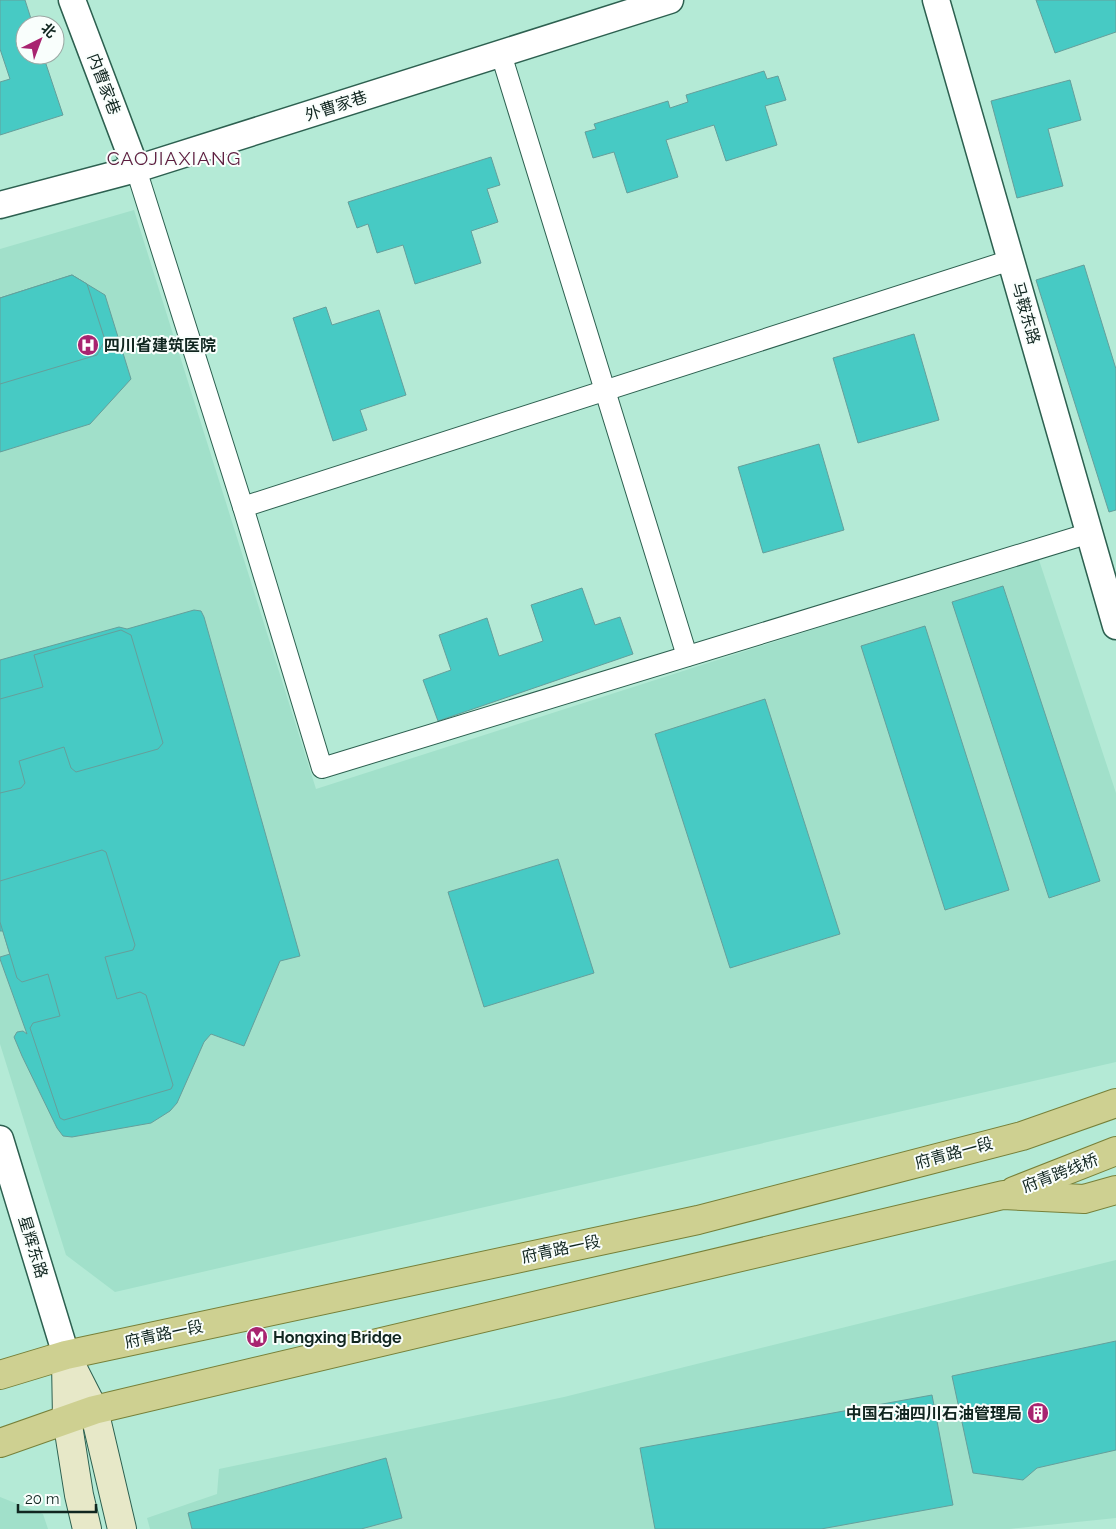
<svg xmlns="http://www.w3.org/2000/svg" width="1116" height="1529" viewBox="0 0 1116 1529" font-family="Raleway,'Noto Sans SC',sans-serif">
<rect width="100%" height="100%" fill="#b4ead6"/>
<g fill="#a1e0ca">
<polygon points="134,210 316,789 1038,557 1116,793 1116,1062 115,1292 66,1255 0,1044 0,249"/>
<polygon points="1116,1260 1116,1518 1009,1529 150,1529 147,1518 217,1494 219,1469 564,1397"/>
<polygon points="0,1497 43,1514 48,1529 0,1529"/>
</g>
<g fill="#47cac4" stroke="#659f9b">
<polygon points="0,0 25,0 33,25 25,25 25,55 43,55 63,115 0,135 0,82 10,79 0,49"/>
<polygon points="1036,0 1116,0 1116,32 1055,53"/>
<polygon points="764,71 767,79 778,76 786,100 765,106 777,145 726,161 714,125 666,140 678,177 627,193 614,152 593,158 585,132 596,129 594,124 668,101 670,108 688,102 686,95"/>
<polygon points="1070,80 1081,120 1048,129 1063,186 1017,198 991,101"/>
<polygon points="491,157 500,185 487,189 498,222 471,231 481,263 415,284 403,245 377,253 368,224 357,228 348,202"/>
<polygon points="1084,265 1116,369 1116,510 1109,512 1036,280"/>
<polygon points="72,275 105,295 131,379 90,424 0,452 0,298"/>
<polygon points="72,275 87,284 105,340 97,355 0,384 0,298"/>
<polygon points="326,307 332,325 379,310 406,395 360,410 367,430 333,441 293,318"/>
<polygon points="914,334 939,420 858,443 833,358"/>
<polygon points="819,444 844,530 763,553 738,467"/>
<polygon points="1003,586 1100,881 1049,898 952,602"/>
<polygon points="582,588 595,625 620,617 633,654 438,721 423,680 451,670 439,635 487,618 499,656 543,641 531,605"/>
<polygon points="194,610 201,611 204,617 300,956 280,961 244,1046 211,1034 204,1042 177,1103 170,1111 151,1123 72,1137 63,1136 57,1128 22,1056 14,1037 17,1032 23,1031 27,1034 0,959 0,957 10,954 3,931 0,931 0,660 119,627 127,629"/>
<polygon points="925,626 1009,890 945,910 861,646"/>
<polygon points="121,630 131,635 163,743 158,749 76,772 71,768 64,747 19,761 25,783 21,788 0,793 0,699 43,687 34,655"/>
<polygon points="765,699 840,934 730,968 655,734"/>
<polygon points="102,850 106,852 135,945 133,950 105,957 117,999 140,992 146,995 173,1085 171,1089 64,1120 60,1118 30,1028 33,1023 60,1016 48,974 22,982 17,978 0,922 0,881"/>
<polygon points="558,859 594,973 484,1007 448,892"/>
<polygon points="1116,1341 1116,1450 1037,1468 1023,1480 973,1473 952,1376"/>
<polygon points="932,1395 953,1505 821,1529 655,1529 640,1448"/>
<polygon points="386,1458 402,1518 361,1529 192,1529 188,1513"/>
</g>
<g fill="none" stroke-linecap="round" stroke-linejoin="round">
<g stroke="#2d6050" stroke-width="22">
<g id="pedestrian">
<polyline points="501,54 687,656"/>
<polyline points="136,169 243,507 322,768 1090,533"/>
<polyline points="243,507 1011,260"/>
</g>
</g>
<g stroke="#2d6050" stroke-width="29">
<g id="minor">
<polyline points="72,0 136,169"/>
<polyline points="936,0 1116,626"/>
<polyline points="0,205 136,169 670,0"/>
<polyline points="0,1139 66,1355"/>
</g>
</g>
<g stroke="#2d6050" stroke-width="30">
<g id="secondary">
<polyline points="66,1355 94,1410 122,1529"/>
<polyline points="66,1361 67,1419 79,1495 87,1529"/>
</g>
</g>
<g stroke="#778039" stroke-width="30">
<g id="primary">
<polyline points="1014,1191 1116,1151"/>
<polyline points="0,1375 66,1355 698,1220 1022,1136 1116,1103"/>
<polyline points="0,1443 94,1410 1003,1195 1084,1199 1116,1190"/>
</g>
</g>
<use href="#pedestrian" stroke="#fff" stroke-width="20"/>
<use href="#minor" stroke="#fff" stroke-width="26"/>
<use href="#secondary" stroke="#e7e8c8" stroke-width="28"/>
<use href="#primary" stroke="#ced091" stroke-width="28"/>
</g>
<defs>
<g id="hospital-disc" transform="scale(1.125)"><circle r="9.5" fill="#a82470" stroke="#f9fefc"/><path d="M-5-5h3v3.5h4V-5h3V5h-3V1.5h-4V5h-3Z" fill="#fff"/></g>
<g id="metro-disc" transform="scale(1.125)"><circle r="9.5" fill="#a82470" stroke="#f9fefc"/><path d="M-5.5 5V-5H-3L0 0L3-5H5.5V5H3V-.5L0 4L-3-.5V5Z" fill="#fff"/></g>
<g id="building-disc" transform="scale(1.125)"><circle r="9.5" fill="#a82470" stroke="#f9fefc"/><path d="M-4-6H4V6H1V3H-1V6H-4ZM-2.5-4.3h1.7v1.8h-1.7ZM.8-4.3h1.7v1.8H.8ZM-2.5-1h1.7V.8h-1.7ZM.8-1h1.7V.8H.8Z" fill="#fff"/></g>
</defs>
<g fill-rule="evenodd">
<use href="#hospital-disc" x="88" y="345"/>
<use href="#metro-disc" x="257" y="1337"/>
<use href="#building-disc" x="1038" y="1413"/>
</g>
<g text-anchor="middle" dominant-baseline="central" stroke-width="4" stroke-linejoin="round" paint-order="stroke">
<g font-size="16" fill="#112620" stroke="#f9fefc">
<text transform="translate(104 84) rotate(69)">内曹家巷</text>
<text transform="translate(336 106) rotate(-18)">外曹家巷</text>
<text transform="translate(1026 313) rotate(74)">马鞍东路</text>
<text transform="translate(954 1153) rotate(-15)">府青路一段</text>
<text transform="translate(1060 1173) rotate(-21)">府青跨线桥</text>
<text transform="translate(33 1247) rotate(73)">星辉东路</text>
<text transform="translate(561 1249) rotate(-12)">府青路一段</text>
<text transform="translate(164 1334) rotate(-12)">府青路一段</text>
</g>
<g font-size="16" font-weight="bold" fill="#112620" stroke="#f9fefc" text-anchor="start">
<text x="104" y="345">四川省建筑医院</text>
<text x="273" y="1337">Hongxing Bridge</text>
<text x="1022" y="1413" text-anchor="end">中国石油四川石油管理局</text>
</g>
<g font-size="19" letter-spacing="1" fill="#5c1d3e" stroke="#f9fefc">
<text x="174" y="158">CAOJIAXIANG</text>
</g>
</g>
<g transform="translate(40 40) rotate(42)"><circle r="24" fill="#f9fefc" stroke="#9ca8a4"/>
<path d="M0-4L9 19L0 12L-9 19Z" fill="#a82470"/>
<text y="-8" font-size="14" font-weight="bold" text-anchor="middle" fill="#112620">北</text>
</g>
<path d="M18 1504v8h78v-8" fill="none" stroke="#112620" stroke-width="2.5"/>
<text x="25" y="1504" font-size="15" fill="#112620" stroke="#f9fefc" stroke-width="4" paint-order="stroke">20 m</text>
</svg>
